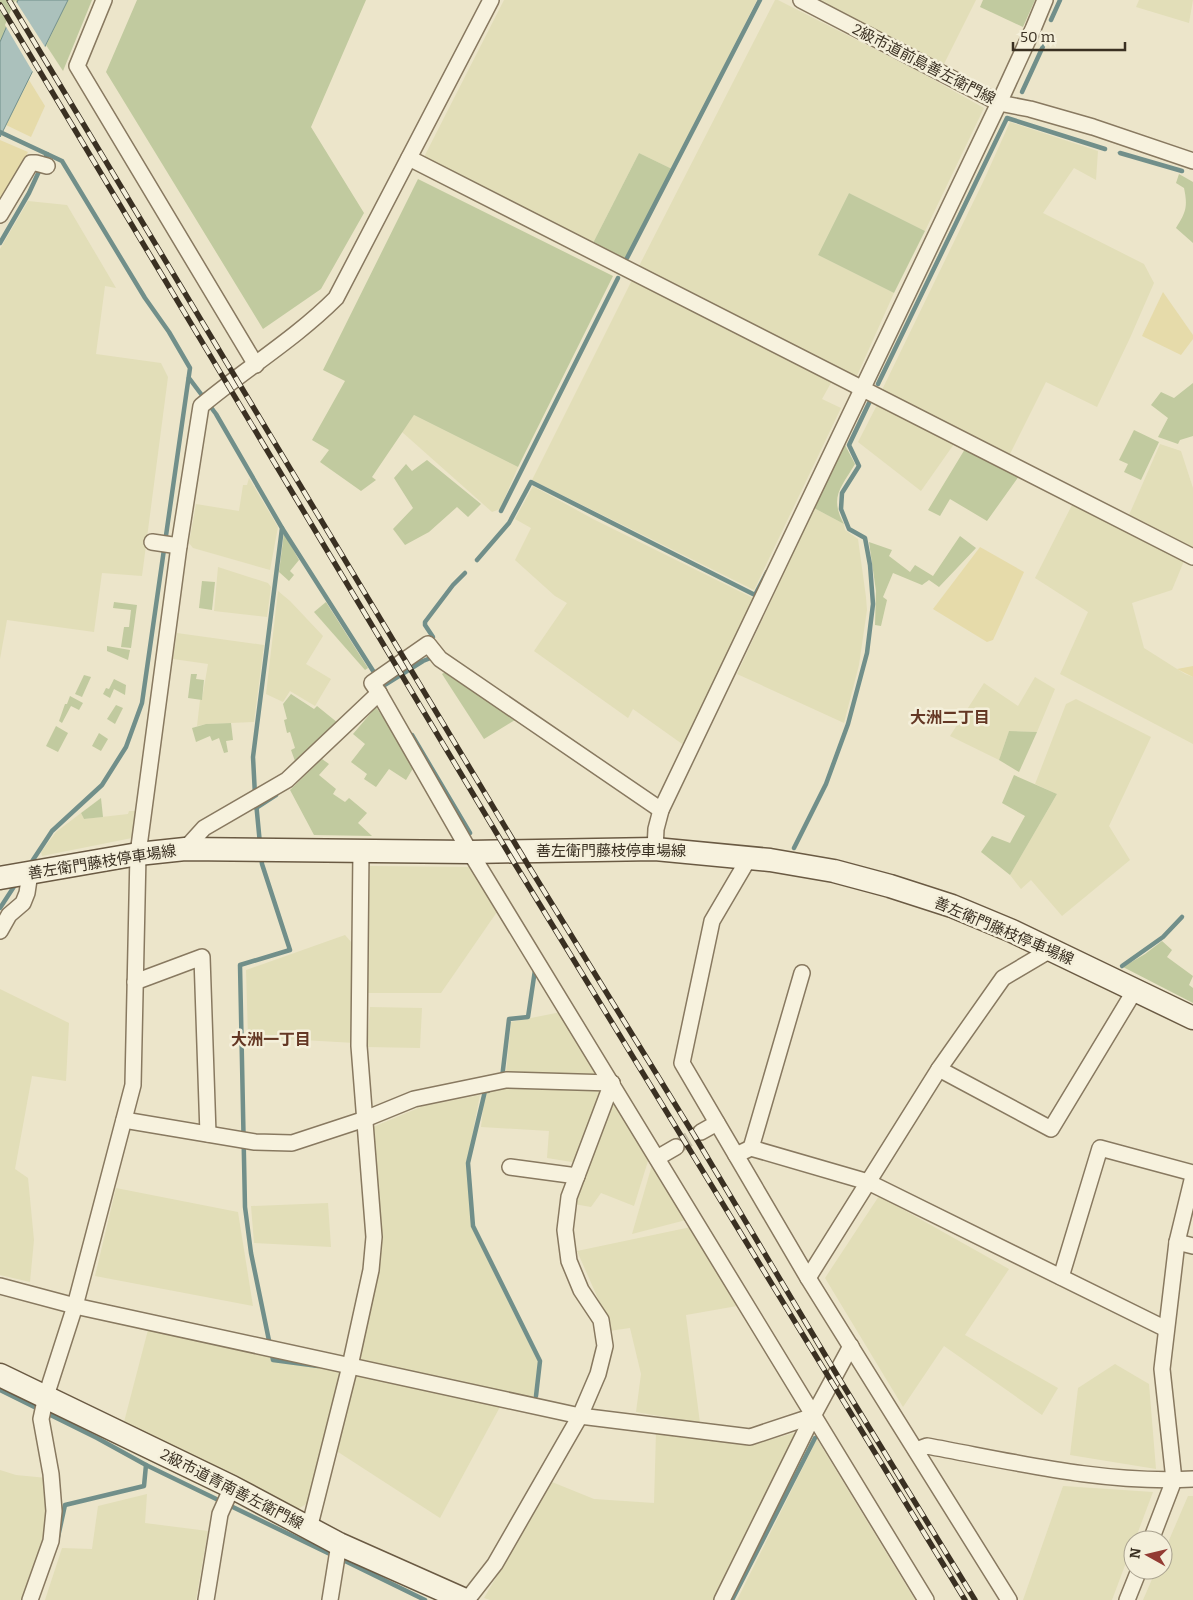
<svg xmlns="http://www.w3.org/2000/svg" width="1193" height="1600" viewBox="0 0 1193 1600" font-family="Bitter,'Noto Sans JP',serif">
<rect width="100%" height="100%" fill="#ece5ca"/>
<g fill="#e2deb8">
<polygon points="504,0 757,0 672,169 639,153 593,243 424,157"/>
<polygon points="775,0 778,0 918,71 984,108 925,231 849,193 818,255 894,293 856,378 639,266"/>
<polygon points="816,0 976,0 944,64"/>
<polygon points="1139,0 1193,0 1189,23 1136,7"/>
<polygon points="1010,122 1098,151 1096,180 1074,168 1043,213 1144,264 1154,283 1130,338 1097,407 1046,382 1010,454 882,390 983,182"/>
<polygon points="28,201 67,205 116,288 105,286 96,354 161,363 168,377 142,576 102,573 94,632 7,620 0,659 0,249"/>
<polygon points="632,280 832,381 822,399 841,408 754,590 532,480"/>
<polygon points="877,405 954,444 921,491 858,442"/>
<polygon points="414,415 518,467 500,509 492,512 402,432"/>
<polygon points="1160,444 1181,451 1193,488 1193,548 1129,515"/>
<polygon points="249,478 278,527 270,570 193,548 189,543 196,504 239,511 243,485 247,485"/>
<polygon points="533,486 593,519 755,599 685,746 633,709 628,718 534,651 567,603 555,596 515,560 531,528 515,519"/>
<polygon points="1072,505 1184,561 1172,590 1132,603 1144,648 1185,674 1193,677 1193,744 1060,674 1088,612 1035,578"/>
<polygon points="814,508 844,524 845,530 858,539 866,597 867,610 859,665 844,723 737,674"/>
<polygon points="218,567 268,583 271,587 267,617 214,611"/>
<polygon points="278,591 290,601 323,636 306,664 331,679 315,706 290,691 283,702 266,694"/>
<polygon points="177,633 264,645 254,722 206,724 197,726 200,700 202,699 208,664 173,659"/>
<polygon points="1035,677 1055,689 1037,732 1009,731 999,760 950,736 984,683 1018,706"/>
<polygon points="1076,699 1151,737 1109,826 1130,860 1062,916 1031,880 1021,889 1010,875 1057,794 1035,784 1066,704"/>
<polygon points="129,811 136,811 132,838 42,856 41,852 56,832 81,813 84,819 128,814"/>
<polygon points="370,866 475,867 499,909 441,993 366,993"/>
<polygon points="345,935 352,943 355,1043 248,1037 246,970"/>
<polygon points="0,989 69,1023 66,1081 32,1076 15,1169 28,1178 34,1240 30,1282 0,1275"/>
<polygon points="370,1007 422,1008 420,1048 367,1047"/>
<polygon points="561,1012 600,1075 506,1073 511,1022"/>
<polygon points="514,1084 599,1088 601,1093 578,1163 547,1158 549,1131 481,1127 485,1089"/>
<polygon points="480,1095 467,1163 471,1226 538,1362 534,1399 357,1362 381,1254 373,1127 423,1106"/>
<polygon points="616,1099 648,1161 634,1206 601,1193 591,1207 574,1204 608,1108"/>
<polygon points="652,1165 686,1220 632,1234"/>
<polygon points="116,1188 238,1212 253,1306 95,1276"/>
<polygon points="879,1196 1009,1269 965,1335 1058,1388 1042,1415 944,1346 903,1407 825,1278"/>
<polygon points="328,1203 331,1247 254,1243 251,1206"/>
<polygon points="691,1227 737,1306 686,1315 700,1423 636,1412 641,1374 630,1328 609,1331 607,1319 577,1251"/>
<polygon points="149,1326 343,1371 308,1503 298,1509 124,1422"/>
<polygon points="1115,1364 1149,1384 1156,1469 1070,1455 1078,1388"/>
<polygon points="353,1372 501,1405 440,1518 335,1450"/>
<polygon points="802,1431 714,1600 490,1600 484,1598 552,1482 594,1499 654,1503 656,1432 750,1445"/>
<polygon points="817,1439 915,1600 737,1600"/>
<polygon points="0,1470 16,1475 47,1478 48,1531 23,1600 0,1600"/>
<polygon points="1063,1486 1153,1492 1135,1540 1133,1540 1133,1544 1112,1600 1023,1600"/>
<polygon points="147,1494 145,1523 208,1531 196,1600 45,1600 62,1548 92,1549 98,1506"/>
<polygon points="1188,1496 1193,1496 1193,1600 1143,1600 1156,1570 1163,1570 1163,1554"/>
</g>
<g fill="#c1ca9f">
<polygon points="0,0 18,0 0,42"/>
<polygon points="68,0 92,0 63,71 46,45"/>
<polygon points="137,0 366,0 311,127 364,213 321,289 263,329 106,72"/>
<polygon points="983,0 1035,0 1023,27 980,7"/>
<polygon points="639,153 672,169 625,259 593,243"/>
<path d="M 1179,174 L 1193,182 L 1193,243 L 1176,228 C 1186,212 1188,207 1184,188 L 1176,183 Z"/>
<polygon points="418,179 613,276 518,467 414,415 372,477 376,480 361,491 320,462 329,450 312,440 345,381 323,370"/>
<polygon points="849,193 925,231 894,293 818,255"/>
<polygon points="1193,383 1193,436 1180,440 1178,444 1158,437 1168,418 1151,405 1161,392 1174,398"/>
<polygon points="1134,430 1159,442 1141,480 1124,472 1128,464 1119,460"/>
<path d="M 844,443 L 855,464 C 841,488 829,497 844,524 L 814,508 Z"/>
<polygon points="965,449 1019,476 987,521 950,499 940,516 928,510"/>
<polygon points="427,460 481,504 468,517 457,507 429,532 405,545 393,529 413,508 394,478 406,464 412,471"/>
<polygon points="284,533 299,560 290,571 294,575 289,581 279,572"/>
<polygon points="960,536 976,548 939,587 929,580 922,585 893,573 883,597 887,600 881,626 875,625 876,591 869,542 892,550 889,556 910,572 915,565 933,576"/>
<polygon points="202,581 215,582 212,610 199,608"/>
<polygon points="114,602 137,605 131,648 121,647 124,627 129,627 131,610 113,608"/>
<polygon points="326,602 368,668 365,670 314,612"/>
<polygon points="107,646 130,650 128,660 107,651"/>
<polygon points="448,670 515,720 484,739 442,674"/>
<polygon points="191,674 197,674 196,679 204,680 202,700 188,698"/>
<polygon points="84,675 91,677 82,697 75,694"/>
<polygon points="114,679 126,685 125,695 114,689 110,698 103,694 106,688 109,689"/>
<polygon points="291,694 314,709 317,706 338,723 295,761 291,750 295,748 290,732 287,733 284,720 287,719 283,704"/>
<polygon points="70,696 83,703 79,710 71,706 62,723 59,721 65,704 67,704"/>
<polygon points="116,705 123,708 115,724 107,719"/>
<polygon points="376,707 415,765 406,780 389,769 376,787 364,779 367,774 351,762 365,744 353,734"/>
<polygon points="231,723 233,740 226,741 228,752 224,753 219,738 212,741 210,736 196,742 192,728 206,724"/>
<polygon points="56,726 68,733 58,752 46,746"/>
<polygon points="1009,731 1037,732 1019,772 999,760"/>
<polygon points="99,733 108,739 101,751 92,746"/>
<polygon points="322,759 329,764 319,775 336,789 333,794 345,802 349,798 367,813 358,823 372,836 314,835 290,790"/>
<polygon points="1014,775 1057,794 1010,875 981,852 992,836 1010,843 1025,816 1002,803"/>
<polygon points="101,798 103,817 84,819 81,813"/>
<polygon points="1162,941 1172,950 1167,957 1193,976 1189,985 1193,988 1193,1003 1123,967 1145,954"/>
</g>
<g fill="#e6dbaa">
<polygon points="29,80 45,106 31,137 6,125"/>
<polygon points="0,140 28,152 0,203"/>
<polygon points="1163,292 1193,335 1193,339 1181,355 1142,336"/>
<polygon points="980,547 1024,572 993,640 987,642 933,609"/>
<polygon points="1193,666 1193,677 1177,669"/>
</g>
<polygon fill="#abc1bc" stroke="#718f8a" points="18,0 68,0 0,137 0,42"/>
<polygon fill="#ece5ca" points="15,0 47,50 34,74 5,25"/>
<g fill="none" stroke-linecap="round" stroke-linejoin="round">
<g stroke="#718f8a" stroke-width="4.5">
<polyline points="1051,20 1060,0"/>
<polyline points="1022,92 1045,42"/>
<polyline points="0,132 62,161 145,298 169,332 190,368 142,703 126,747 102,785 52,831 29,866"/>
<polyline points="1120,153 1182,171"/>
<polyline points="0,243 29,193 47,154"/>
<polyline points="627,258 760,0"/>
<polyline points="189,378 216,414 282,528 253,757 255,795"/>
<polyline points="878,384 1007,118 1105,149"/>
<polyline points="501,511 618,278"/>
<polyline points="282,528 377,677"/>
<polyline points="477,560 509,523 531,482 755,595 767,572"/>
<polyline points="433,637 425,625 425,622 453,585 465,573"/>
<polyline points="385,690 383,686 423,661 433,657"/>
<polyline points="412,735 470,833"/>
<polyline points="256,802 260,844"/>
<polyline points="256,808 276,795"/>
<polyline points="794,848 826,784 848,724 867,653 873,604 870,565 865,538 849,529 841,509 842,493 859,466 849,445 869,403"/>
<polyline points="261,857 262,864 290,950 240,965 245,1207 251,1253 273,1360 318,1366"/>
<polyline points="0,908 17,882"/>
<polyline points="1122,966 1163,937 1182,917"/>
<polyline points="502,1078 509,1019 528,1017 535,970"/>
<polyline points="488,1091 485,1091 468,1163 473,1226 540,1361 536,1396"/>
<polyline points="0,1390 97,1438 146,1465 334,1556"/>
<polyline points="58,1537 65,1505 144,1486 146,1465"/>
<polyline points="341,1559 425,1600"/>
<polyline points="732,1600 815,1438"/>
</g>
<polyline stroke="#c8c1a8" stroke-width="15" stroke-dasharray="15 8" stroke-linecap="butt" points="676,1147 701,1132"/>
<g stroke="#887960" stroke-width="18">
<g id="street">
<polyline points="104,0 77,66 256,365"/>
<polyline points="801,0 999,103 1030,109 1093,127 1193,161"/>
<polyline points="409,158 1193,557"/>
<polyline points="0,215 31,163 36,163 47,166"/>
<polyline points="152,542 179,546"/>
<polyline points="661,810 440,659 428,644 372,683 379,693 470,852 926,1600"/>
<polyline points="185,849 204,828 287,780 379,693"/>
<polyline points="655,849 656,829 661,810 999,103 1033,29 1045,0"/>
<polyline points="749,858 712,921 682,1063 808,1278 1009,1600"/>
<polyline points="0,931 9,915 23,903 27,893 30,873"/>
<polyline points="135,982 202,957 208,1134"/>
<polyline points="939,1069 1051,1129 1135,990"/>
<polyline points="124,1120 255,1142 292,1143 365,1119 414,1099 506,1080 612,1083"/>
<polyline points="701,1132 717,1123"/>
<polyline points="751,1148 802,973"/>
<polyline points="736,1155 751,1148 868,1182 1166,1329"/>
<polyline points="657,1158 676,1147"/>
<polyline points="510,1167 577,1176"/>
<polyline points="1177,1242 1193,1246"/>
<polyline points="1061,1277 1100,1148 1193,1173"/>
<polyline points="808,1278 939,1069 1003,978 1052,949"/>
<polyline points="0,1286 75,1306 580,1416 750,1437 813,1416"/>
<path d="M 916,1450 L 927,1446 C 1015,1462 1103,1484 1193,1479"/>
<polyline points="309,1529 350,1366 371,1270 374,1237 359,1046 361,850"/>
<polyline points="1151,1540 1174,1480 1162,1369 1177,1242 1193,1176"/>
<path d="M 30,1600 L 51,1541 L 54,1511 L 51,1474 L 41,1419 L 46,1396 L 75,1306 L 133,1085 L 138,854 L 179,546 L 201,406 C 245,369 295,339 336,298 L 491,0"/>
<polyline points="206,1600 220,1514 232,1487"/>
<polyline points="330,1600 339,1544"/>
<polyline points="467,1600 495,1564 580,1416 598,1374 605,1346 601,1320 581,1290 569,1261 565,1230 569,1197 612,1083"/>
<polyline points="722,1600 813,1416 851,1346"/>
<polyline points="1127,1600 1139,1570"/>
</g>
</g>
<g stroke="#6a5a43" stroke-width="25">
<g id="secondary">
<polyline points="0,878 138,854 185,849 470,852 655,849 770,860 834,871 890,886 952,906 1012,931 1193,1018"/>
<polyline points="0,1375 232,1487 339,1544 465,1600"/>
</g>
</g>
<use href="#street" stroke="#f7f2de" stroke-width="15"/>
<use href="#secondary" stroke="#f7f2de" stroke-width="22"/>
<g stroke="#3a3022" stroke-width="5.5">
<g id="rail">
<polyline points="9,0 528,865 694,1135 840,1380 975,1600"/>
<polyline points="0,5 515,864 965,1600"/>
</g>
</g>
<use href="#rail" stroke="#f4efda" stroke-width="4" stroke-dasharray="11" stroke-linecap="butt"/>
</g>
<g text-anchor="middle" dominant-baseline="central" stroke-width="5" stroke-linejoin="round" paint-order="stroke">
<g font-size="15" fill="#3a3022" stroke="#f4efda">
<text transform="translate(924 64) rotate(27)">2級市道前島善左衛門線</text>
<text x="611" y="851">善左衛門藤枝停車場線</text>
<text transform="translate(102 862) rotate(-9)">善左衛門藤枝停車場線</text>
<text transform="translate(1004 931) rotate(23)">善左衛門藤枝停車場線</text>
<text transform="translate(232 1489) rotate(27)">2級市道青南善左衛門線</text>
</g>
<g font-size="16" font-weight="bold" fill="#643724" stroke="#f4efda">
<text x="950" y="717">大洲二丁目</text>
<text x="271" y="1039">大洲一丁目</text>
</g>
</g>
<g transform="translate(1148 1555) rotate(278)"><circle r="24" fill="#f4efda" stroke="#aaa390"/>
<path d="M0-4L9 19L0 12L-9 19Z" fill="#933b33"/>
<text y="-8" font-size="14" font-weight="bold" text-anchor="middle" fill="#3a3022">N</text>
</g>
<path d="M1013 42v8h112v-8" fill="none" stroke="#3a3022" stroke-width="2.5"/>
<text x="1020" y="42" font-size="15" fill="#3a3022" stroke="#f4efda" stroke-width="4" paint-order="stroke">50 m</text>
</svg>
